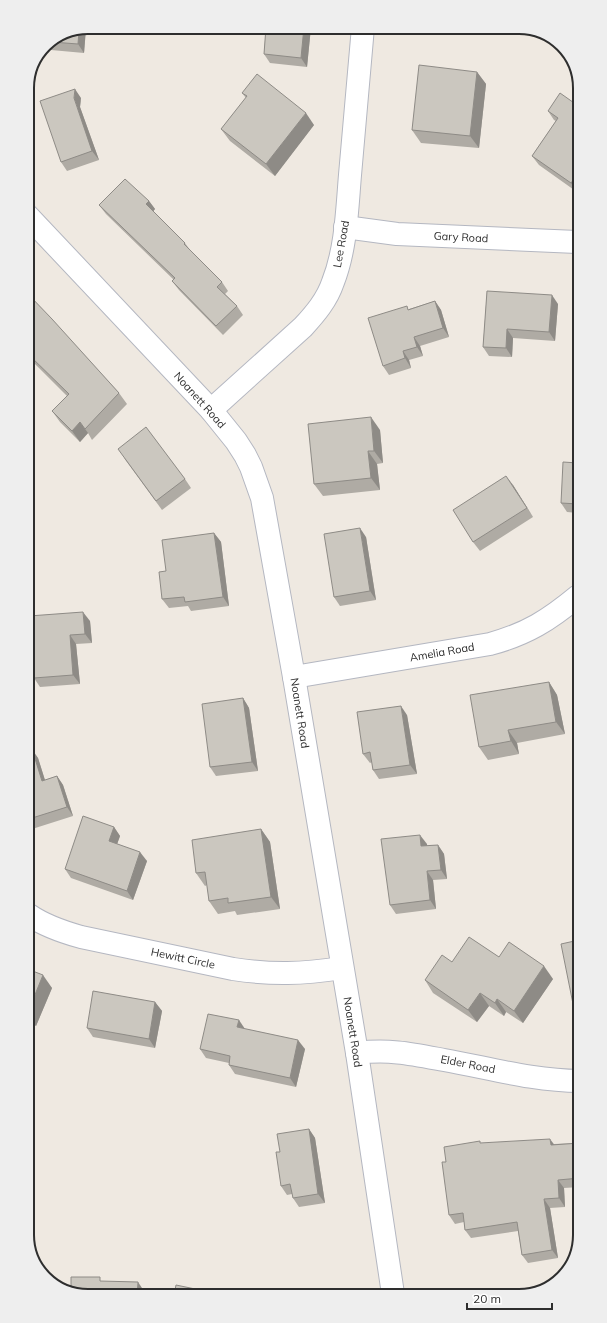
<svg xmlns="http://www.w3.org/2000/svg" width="607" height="1323" viewBox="0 0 607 1323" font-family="Mulish,sans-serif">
<rect width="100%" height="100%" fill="#efe9e1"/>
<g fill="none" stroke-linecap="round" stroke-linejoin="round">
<g stroke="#b4b7c1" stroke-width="24">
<g id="street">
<polyline points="27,215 211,410 236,441 245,455 251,467 262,498 294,677 357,1053 393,1294"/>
<polyline points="345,227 397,234 577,242"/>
<path d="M 211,410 L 303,327 C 315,314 327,300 333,282 C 346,249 347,211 350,175 C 354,126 359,76 363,27"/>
<path d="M 294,677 L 490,644 C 527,634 549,620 578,596"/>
<path d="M 29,915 C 45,926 63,932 81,937 L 233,969 C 273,975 302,974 342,968"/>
<path d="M 357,1053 C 390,1049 412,1054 444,1060 C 489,1068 534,1081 580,1081"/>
</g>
</g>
<use href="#street" stroke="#fff" stroke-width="22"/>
</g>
<g fill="#afaba4">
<polygon points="266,27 311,27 307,67 270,63 264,54"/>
<polygon points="86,28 84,53 51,50 47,44"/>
<polygon points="477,72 486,84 479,148 421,143 412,130"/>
<polygon points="242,93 314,125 275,176 230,141 221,129 246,98"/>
<polygon points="81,98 80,107 99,160 67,171 61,162"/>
<polygon points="577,105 577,192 539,165 532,156 556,121 554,120 548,111"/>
<polygon points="149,201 155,209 153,211 185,243 190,250 222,282 228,291 225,294 237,306 243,315 223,335 179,290 172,281 174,280 106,214 99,205"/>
<polygon points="487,291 558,304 555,341 513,338 512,357 489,356 483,347"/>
<polygon points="28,294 119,393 127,404 92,440 88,433 80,442 60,422 52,411 67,396 30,359 28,361"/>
<polygon points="435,301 441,310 449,337 420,346 423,356 409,360 411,368 389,375 383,366 409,309"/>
<polygon points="380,430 383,463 377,464 380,490 323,496 314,484"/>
<polygon points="124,458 185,479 191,488 162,510"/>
<polygon points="578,463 578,513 567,512 561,503"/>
<polygon points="513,485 533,517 480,551 473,542"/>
<polygon points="214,533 221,542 229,606 191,611 188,606 169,608 162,599 166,571"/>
<polygon points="366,537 376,600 340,606 334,597"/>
<polygon points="29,616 90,621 92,643 76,644 80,684 40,687 34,678"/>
<polygon points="549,682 557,695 565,734 517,743 519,754 488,760 479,747"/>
<polygon points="243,698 249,708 258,771 216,776 210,767"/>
<polygon points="407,715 417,774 379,779 373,770 372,762 370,763 363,754"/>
<polygon points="29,750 38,758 45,780 57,776 63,785 73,816 29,830"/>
<polygon points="114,827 120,836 117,844 147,861 133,900 71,878 65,869"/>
<polygon points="261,829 270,842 280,909 237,915 235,911 218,914 209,901 207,885 205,886 196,873"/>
<polygon points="427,844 427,846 438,845 444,854 447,879 433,880 436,909 396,914 390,905"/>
<polygon points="579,940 579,1020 575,1014"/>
<polygon points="499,957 553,979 523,1023 506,1012 504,1016 489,1006 477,1022 433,993 425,980 452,962"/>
<polygon points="30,970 52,988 36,1026 30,1023"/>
<polygon points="155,1002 162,1011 155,1048 93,1037 87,1028"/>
<polygon points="245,1029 305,1049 296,1087 235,1074 229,1065 229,1063 206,1058 200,1049"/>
<polygon points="309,1129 315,1138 325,1203 299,1207 293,1198 292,1194 287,1195 281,1186 280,1152"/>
<polygon points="482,1143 554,1144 580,1143 580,1187 564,1188 565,1207 550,1208 558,1258 528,1263 522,1255 518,1231 471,1238 465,1230 464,1222 455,1224 449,1215 446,1162"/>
</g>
<g fill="#8e8b86">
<polygon points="304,27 311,27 307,67 301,58"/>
<polygon points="86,28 84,53 78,44 79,31"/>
<polygon points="477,72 486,84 479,148 470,136"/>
<polygon points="75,89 81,98 80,107 99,160 92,151 74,98"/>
<polygon points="306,113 314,125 275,176 266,164"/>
<polygon points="577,175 577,192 571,183"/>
<polygon points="149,201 155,209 152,213 146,204"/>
<polygon points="552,295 558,304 555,341 549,332"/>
<polygon points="435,301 441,310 449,337 443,328"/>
<polygon points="507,329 513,338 512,357 506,348"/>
<polygon points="414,337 420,346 423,356 417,347"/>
<polygon points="403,351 409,360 411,368 405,358"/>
<polygon points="371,417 380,430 383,463 374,451"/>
<polygon points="80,422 88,433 80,442 72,431"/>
<polygon points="368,451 377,464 380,490 371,478"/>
<polygon points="506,476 513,485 533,517 527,508"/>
<polygon points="360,528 366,537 376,600 370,591"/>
<polygon points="214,533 221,542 229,606 223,597"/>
<polygon points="83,612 90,621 92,643 85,634"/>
<polygon points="70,635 76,644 80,684 73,675"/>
<polygon points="549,682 557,695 565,734 556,722"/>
<polygon points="243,698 249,708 258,771 252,762"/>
<polygon points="401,706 407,715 417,774 410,765"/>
<polygon points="508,730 517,743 519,754 511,741"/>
<polygon points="32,749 38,758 48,790 42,781"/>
<polygon points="57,776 63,785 73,816 67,807"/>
<polygon points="114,827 120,836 115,850 109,841"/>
<polygon points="261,829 270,842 280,909 271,897"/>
<polygon points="420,835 427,844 428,855 421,846"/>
<polygon points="438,845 444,854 447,879 441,870"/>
<polygon points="140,852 147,861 133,900 127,891"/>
<polygon points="427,871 433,880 436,909 430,900"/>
<polygon points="544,966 553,979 523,1023 514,1011"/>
<polygon points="43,975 52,988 36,1026 30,1017 30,1007"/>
<polygon points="480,993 489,1006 477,1022 468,1010"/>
<polygon points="497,999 506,1012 504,1016 495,1003"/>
<polygon points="155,1002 162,1011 155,1048 149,1039"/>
<polygon points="239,1020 245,1029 237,1027"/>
<polygon points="298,1040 305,1049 296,1087 290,1078"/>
<polygon points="309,1129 315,1138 325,1203 318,1194"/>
<polygon points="550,1139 556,1147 551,1145"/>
<polygon points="558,1180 564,1188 565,1207 559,1198"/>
<polygon points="544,1199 550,1208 558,1258 552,1250"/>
<polygon points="138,1282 144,1291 144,1295 137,1295"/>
</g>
<g fill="#cbc7bf" stroke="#8e8b86">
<polygon points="266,27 304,27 301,58 264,54"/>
<polygon points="79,31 78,44 52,42"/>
<polygon points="419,65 477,72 470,136 412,130"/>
<polygon points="257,74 306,113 266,164 221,129 247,96 242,93"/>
<polygon points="75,89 74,98 92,151 61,162 40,101"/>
<polygon points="560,93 577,105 577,175 571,183 532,156 558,118 548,111"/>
<polygon points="125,179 149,201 146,204 185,243 184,244 222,282 217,287 237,306 216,326 172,281 175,278 99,205"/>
<polygon points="487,291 552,295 549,332 507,329 506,348 483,347"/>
<polygon points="28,294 52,319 119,393 85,429 80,422 72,431 52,411 69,394 28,354"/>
<polygon points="435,301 443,328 414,337 417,347 403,351 405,358 383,366 368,318 407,306 408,310"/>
<polygon points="371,417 374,451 368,451 371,478 314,484 308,424"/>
<polygon points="146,427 185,479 156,501 118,449"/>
<polygon points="563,462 578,463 578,504 561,503"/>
<polygon points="506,476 527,508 473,542 453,510"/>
<polygon points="360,528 370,591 334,597 324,534"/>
<polygon points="214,533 223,597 185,602 184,597 162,599 159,572 166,571 162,540"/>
<polygon points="83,612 85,634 70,635 73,675 34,678 29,616"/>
<polygon points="549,682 556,722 508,730 511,741 479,747 470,695"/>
<polygon points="243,698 252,762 210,767 202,704"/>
<polygon points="401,706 410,765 373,770 370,752 363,754 357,712"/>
<polygon points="32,749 42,781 57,776 67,807 29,819 29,750"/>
<polygon points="83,816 114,827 109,841 140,852 127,891 65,869"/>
<polygon points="261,829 271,897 228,903 228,898 209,901 205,872 196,873 192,840"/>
<polygon points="420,835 421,846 438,845 441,870 427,871 430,900 390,905 381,839"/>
<polygon points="469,937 499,957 509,942 544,966 514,1011 497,999 495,1003 480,993 468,1010 425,980 442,955 452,962"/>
<polygon points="579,940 579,1013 575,1014 561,944"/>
<polygon points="30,970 43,975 30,1007"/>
<polygon points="93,991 155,1002 149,1039 87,1028"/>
<polygon points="208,1014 239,1020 237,1027 298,1040 290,1078 229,1065 230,1056 200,1049"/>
<polygon points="309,1129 318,1194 293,1198 290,1184 281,1186 276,1152 280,1152 277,1134"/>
<polygon points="550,1139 551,1145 580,1143 580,1178 558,1180 559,1198 544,1199 552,1250 522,1255 517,1222 465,1230 463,1213 449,1215 442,1162 446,1162 444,1147 480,1141 480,1143"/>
<polygon points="71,1277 100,1277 100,1281 138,1282 137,1295 84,1296 71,1291"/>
<polygon points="176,1285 224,1295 174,1295"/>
</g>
<g text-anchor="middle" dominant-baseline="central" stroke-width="3" stroke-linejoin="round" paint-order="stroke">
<g font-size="11" fill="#2e2e2e" stroke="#fff">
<text transform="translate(461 237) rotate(3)">Gary Road</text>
<text transform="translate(341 244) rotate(-80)">Lee Road</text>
<text transform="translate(200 400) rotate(48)">Noanett Road</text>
<text transform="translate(442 652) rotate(-10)">Amelia Road</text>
<text transform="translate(300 713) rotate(81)">Noanett Road</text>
<text transform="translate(183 958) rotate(12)">Hewitt Circle</text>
<text transform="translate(353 1032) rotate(81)">Noanett Road</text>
<text transform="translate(468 1064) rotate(11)">Elder Road</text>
</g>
</g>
<path d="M0 0H607V1323H0ZM88 34H519A54 54 0 0 1 573 88V1235A54 54 0 0 1 519 1289H88A54 54 0 0 1 34 1235V88A54 54 0 0 1 88 34Z" fill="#eee" fill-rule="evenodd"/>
<path fill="none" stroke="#2e2e2e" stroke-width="2" d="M88 34H519A54 54 0 0 1 573 88V1235A54 54 0 0 1 519 1289H88A54 54 0 0 1 34 1235V88A54 54 0 0 1 88 34Z"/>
<path d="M467 1303v6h85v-6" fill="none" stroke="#2e2e2e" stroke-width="2"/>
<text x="473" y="1303" font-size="12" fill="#2e2e2e" stroke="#ffffff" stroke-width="3" paint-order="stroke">20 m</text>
</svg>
